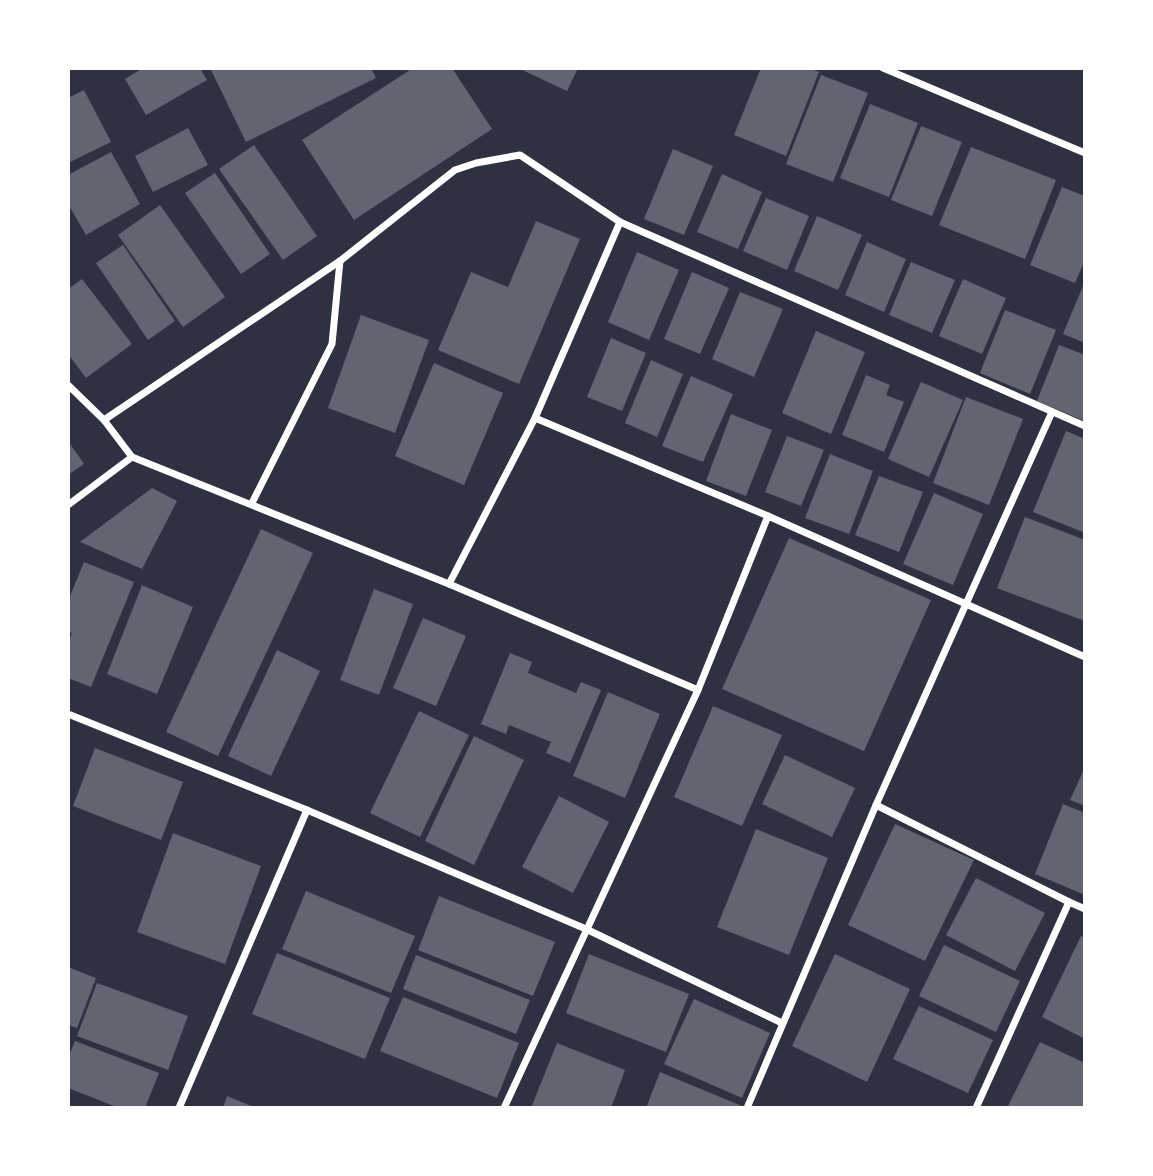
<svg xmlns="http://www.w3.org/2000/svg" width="1153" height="1176" viewBox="0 0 1153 1176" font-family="'Asap Condensed',sans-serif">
<rect width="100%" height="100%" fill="#2d3142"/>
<g fill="#626471">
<polygon points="143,68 200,68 207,80 146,115 125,79"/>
<polygon points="210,68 371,68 376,78 246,142"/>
<polygon points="413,68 452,68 492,129 354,220 302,140"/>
<polygon points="518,68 578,68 567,91"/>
<polygon points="761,68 808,68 819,72 786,156 734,135"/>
<polygon points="821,75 868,93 833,182 786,164"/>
<polygon points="84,90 111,142 68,163 68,98"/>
<polygon points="870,104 918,123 889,197 840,178"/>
<polygon points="921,126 962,142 932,216 891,200"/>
<polygon points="188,128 208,165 153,192 135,156"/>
<polygon points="254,145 317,236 283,260 219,169"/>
<polygon points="971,147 1056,180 1025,259 939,225"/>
<polygon points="673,149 713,166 684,235 644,219"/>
<polygon points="111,152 140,204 86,235 68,204 68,175"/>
<polygon points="215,173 270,254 241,274 185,193"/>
<polygon points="722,174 762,192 738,249 697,232"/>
<polygon points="1062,187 1085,196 1085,260 1075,283 1030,265"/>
<polygon points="766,198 809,216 787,270 743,251"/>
<polygon points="160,205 225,297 183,327 118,235"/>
<polygon points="817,216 862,235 838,290 794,271"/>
<polygon points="536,221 580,239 519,384 438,350 471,272 508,287"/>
<polygon points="867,242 906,259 884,312 845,295"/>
<polygon points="123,245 175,321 148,340 96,263"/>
<polygon points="637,252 679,270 649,340 608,322"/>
<polygon points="911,262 955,280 932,333 889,315"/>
<polygon points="692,272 729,288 700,354 664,339"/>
<polygon points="82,279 132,344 86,378 68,354 68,289"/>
<polygon points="963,279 1006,298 982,354 939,336"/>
<polygon points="1085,281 1085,343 1063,334"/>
<polygon points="740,292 783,309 754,377 712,359"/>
<polygon points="1005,310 1056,330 1030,394 980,373"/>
<polygon points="361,315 429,340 395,433 328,408"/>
<polygon points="816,331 865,352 831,434 782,413"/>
<polygon points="611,338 646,353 622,411 587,397"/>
<polygon points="1059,345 1085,355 1085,421 1037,401"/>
<polygon points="651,360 683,374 657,437 625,423"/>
<polygon points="434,363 503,393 464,485 395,456"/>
<polygon points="866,375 890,385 886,395 904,402 884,452 842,435"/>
<polygon points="691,376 733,394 703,462 662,446"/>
<polygon points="921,382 963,400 929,477 888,459"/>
<polygon points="966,397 1023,419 989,505 933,483"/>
<polygon points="731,414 772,430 746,496 706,481"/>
<polygon points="1066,431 1085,439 1085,533 1033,512"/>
<polygon points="787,436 824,450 801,506 765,492"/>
<polygon points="68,441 84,464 68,475"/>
<polygon points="830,454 873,471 849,534 805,518"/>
<polygon points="879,476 923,492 899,552 855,535"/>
<polygon points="152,488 177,501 142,569 80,542"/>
<polygon points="934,493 983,514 953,585 903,564"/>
<polygon points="1025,517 1085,540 1085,621 997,588"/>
<polygon points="261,529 313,553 218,756 166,732"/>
<polygon points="789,538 931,600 864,751 722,689"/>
<polygon points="84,562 134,582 91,687 68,678 68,643 72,633 68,632 68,601"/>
<polygon points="142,585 193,607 157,694 107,674"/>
<polygon points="374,589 413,604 379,695 340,680"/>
<polygon points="423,618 466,636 436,706 393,688"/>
<polygon points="277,650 320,671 271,776 228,756"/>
<polygon points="510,653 532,662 528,673 576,693 581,682 601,690 570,763 546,753 551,742 509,725 506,734 481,724"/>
<polygon points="608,692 660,714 625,798 573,776"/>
<polygon points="713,706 782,735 742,826 674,797"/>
<polygon points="419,711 469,735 420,837 370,813"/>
<polygon points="474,736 524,760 474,865 425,841"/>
<polygon points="95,748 183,782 161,840 73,806"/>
<polygon points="785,755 855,788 832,837 762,804"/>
<polygon points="1085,767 1085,806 1070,800"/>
<polygon points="559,796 609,822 573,893 522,867"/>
<polygon points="1063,804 1085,813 1085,895 1035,874"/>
<polygon points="895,824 974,860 925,961 848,925"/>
<polygon points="756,829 828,858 789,955 717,927"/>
<polygon points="173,833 261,866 225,964 137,932"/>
<polygon points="976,878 1045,913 1015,971 946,935"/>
<polygon points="306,891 415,936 391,993 282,949"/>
<polygon points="439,896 555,942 533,996 418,950"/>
<polygon points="1081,936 1085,938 1085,1039 1042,1017"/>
<polygon points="944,945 1020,981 996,1032 919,996"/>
<polygon points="277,953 390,998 365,1059 252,1014"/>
<polygon points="589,954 689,994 666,1052 566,1013"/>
<polygon points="835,954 910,989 867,1082 792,1046"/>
<polygon points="416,955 530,1000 516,1034 403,989"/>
<polygon points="68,967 96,978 77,1028 68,1025"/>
<polygon points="97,983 188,1016 168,1070 77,1036"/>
<polygon points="403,997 519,1043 497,1098 380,1051"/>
<polygon points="694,999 770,1033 742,1098 664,1064"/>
<polygon points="919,1006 993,1040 968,1093 893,1059"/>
<polygon points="75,1041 159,1073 145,1108 119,1108 68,1088 68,1058"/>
<polygon points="1040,1042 1085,1063 1085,1108 1007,1108"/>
<polygon points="557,1043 625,1070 611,1108 531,1108"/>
<polygon points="660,1072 742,1106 741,1108 646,1108"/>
<polygon points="227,1096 256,1108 223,1108"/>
</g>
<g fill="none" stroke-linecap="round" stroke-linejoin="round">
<g stroke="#fff" stroke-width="7">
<polyline points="883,68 1085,153"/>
<polyline points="68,385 104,420 132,457"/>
<polyline points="535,418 768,516 1085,657"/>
<polyline points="104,420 340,261 455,170 476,163 520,155 620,222 1085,426"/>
<polyline points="252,503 332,344 340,261"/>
<polyline points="68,505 132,457 449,584 698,690"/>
<polyline points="449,584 535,418 620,222"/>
<polyline points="68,714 307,810 586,929 782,1023"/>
<polyline points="876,805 1069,902 976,1108"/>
<polyline points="1069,902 1085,909"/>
<polyline points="179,1108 307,810"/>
<polyline points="504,1108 698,690 768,516"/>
<polyline points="747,1108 876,805 1052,412"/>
</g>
</g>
<rect width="1153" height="1176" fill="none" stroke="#ffffff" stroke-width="140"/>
</svg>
